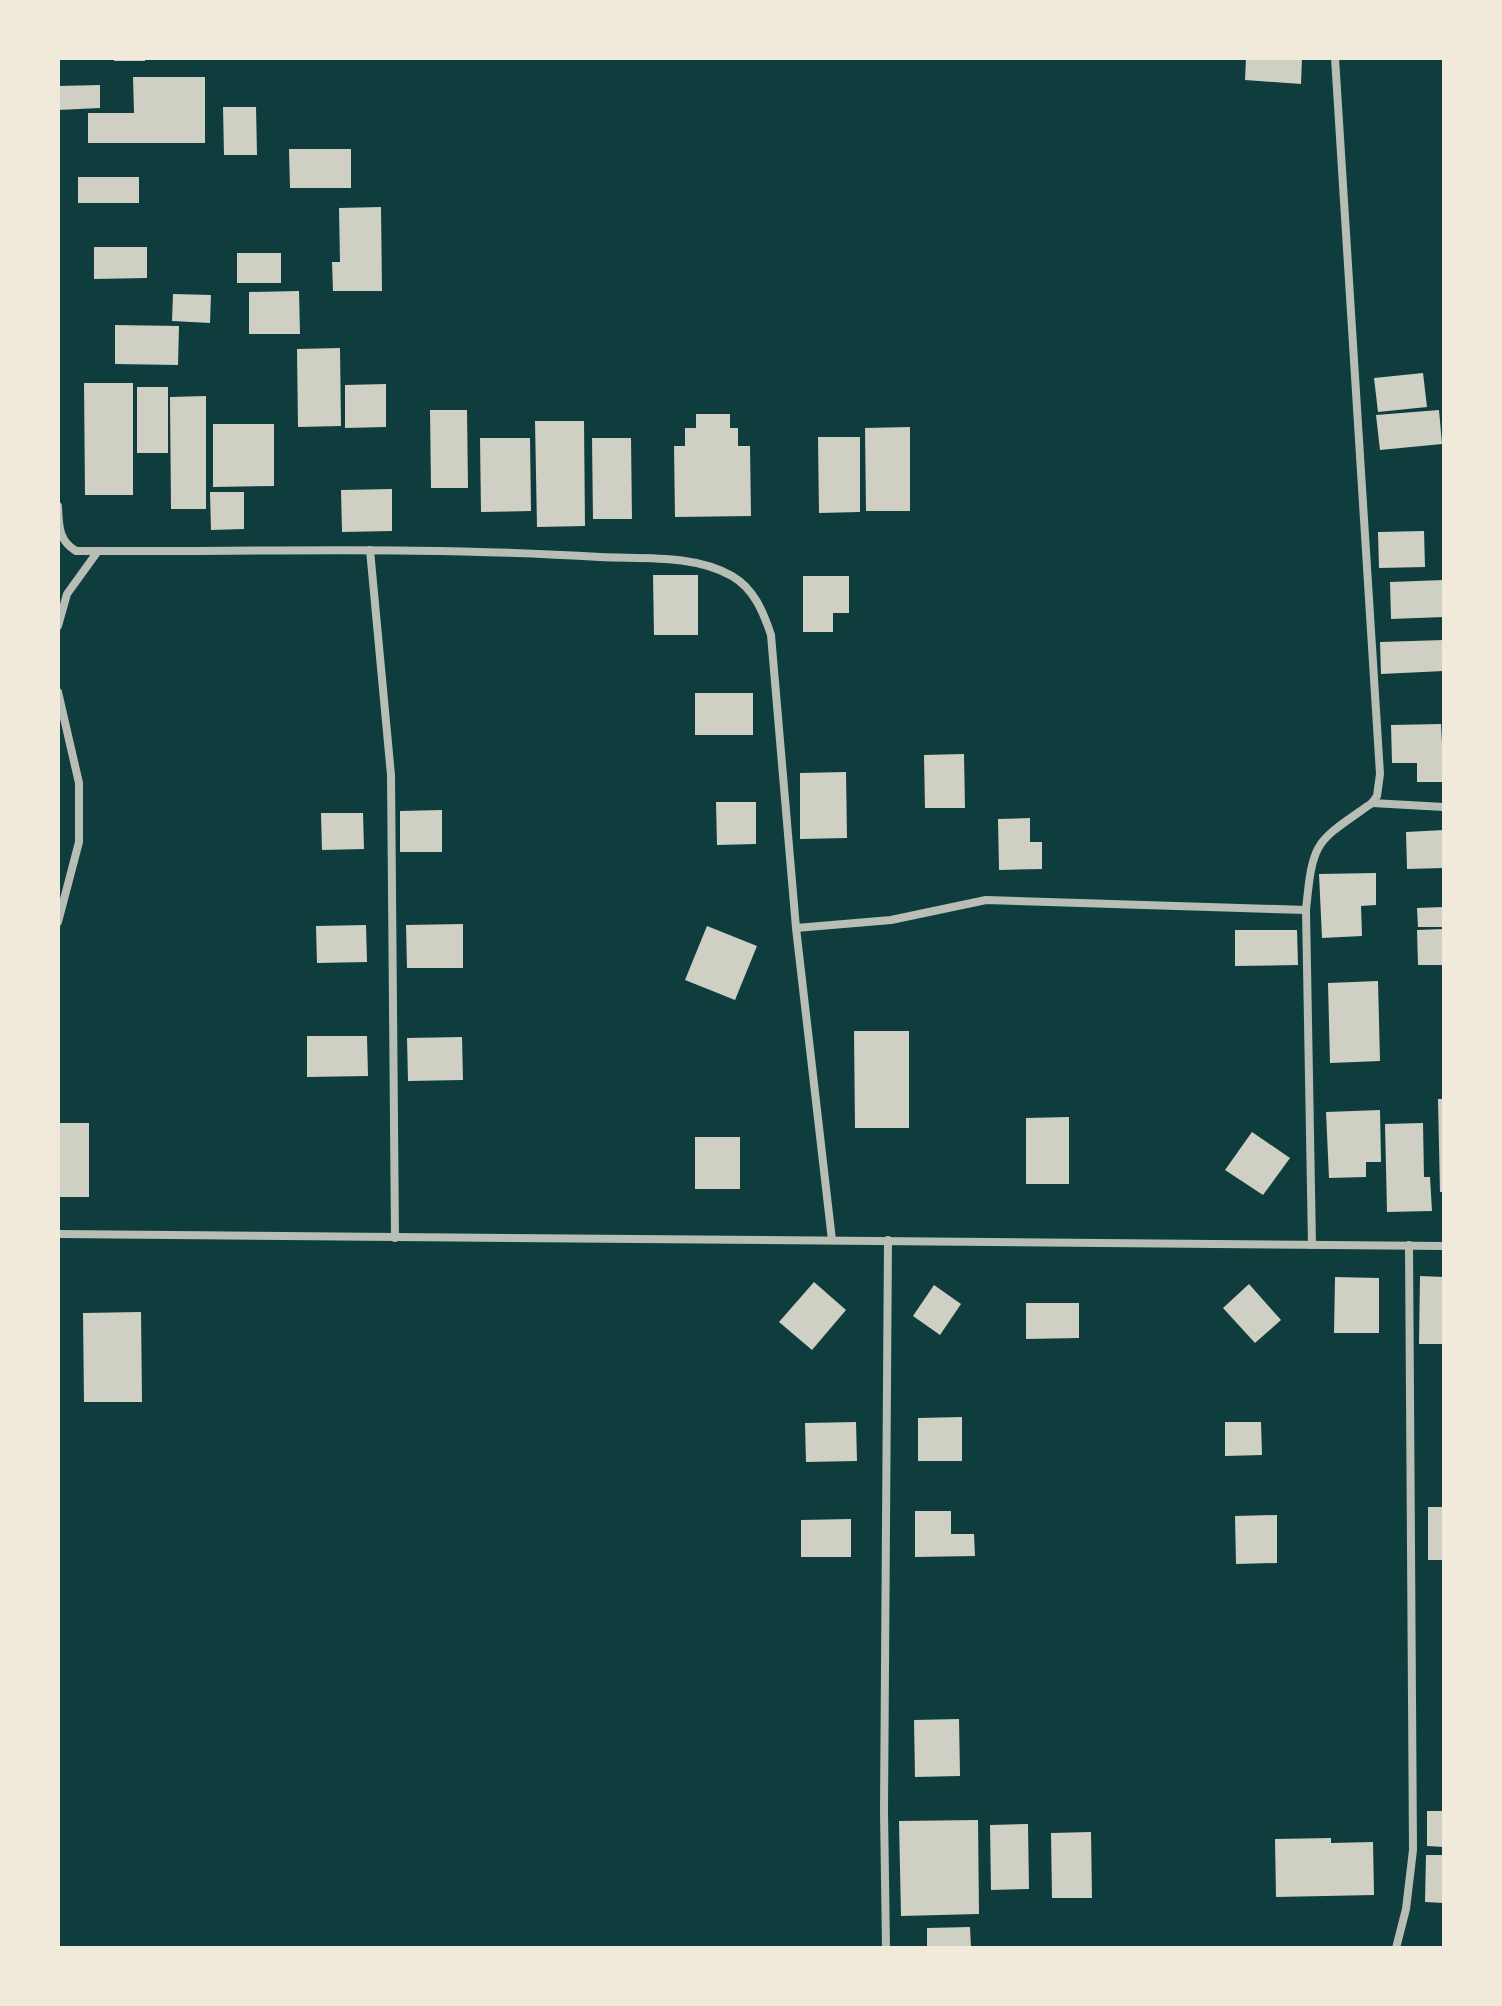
<svg xmlns="http://www.w3.org/2000/svg" width="1502" height="2006" viewBox="0 0 1502 2006" font-family="Manrope,sans-serif">
<rect width="100%" height="100%" fill="#0f3d3e"/>
<g fill="#cfcfc3">
<rect x="114" y="58" width="31" height="3"/>
<polygon points="1246,58 1302,58 1301,84 1245,80"/>
<polygon points="133,77 205,77 205,143 88,143 88,113 134,113"/>
<polygon points="100,85 100,108 58,110 58,86"/>
<polygon points="223,107 256,107 257,155 224,155"/>
<polygon points="289,149 351,149 351,188 290,188"/>
<rect x="78" y="177" width="61" height="26"/>
<polygon points="381,207 382,291 333,291 332,262 340,262 339,208"/>
<polygon points="94,247 147,247 147,278 94,279"/>
<rect x="237" y="253" width="44" height="30"/>
<polygon points="299,291 300,334 249,334 249,292"/>
<polygon points="173,294 211,295 210,323 172,321"/>
<polygon points="115,325 179,326 178,365 115,364"/>
<polygon points="340,348 341,426 298,427 297,349"/>
<polygon points="1423,373 1427,407 1378,412 1374,378"/>
<polygon points="84,383 133,383 133,495 85,495"/>
<polygon points="386,384 386,427 345,428 345,385"/>
<rect x="137" y="387" width="31" height="66"/>
<polygon points="206,396 206,509 171,509 170,397"/>
<polygon points="430,410 467,410 468,488 431,488"/>
<polygon points="1439,410 1442,444 1380,450 1376,415"/>
<polygon points="696,414 730,414 730,428 738,428 738,446 750,446 751,516 675,517 674,446 685,446 685,428 696,428"/>
<polygon points="535,421 584,421 585,526 537,527"/>
<polygon points="213,424 274,424 274,486 213,487"/>
<polygon points="910,427 910,511 866,511 865,428"/>
<polygon points="818,437 860,437 860,512 819,513"/>
<polygon points="480,438 530,438 531,511 481,512"/>
<polygon points="592,438 631,438 632,519 593,519"/>
<polygon points="392,489 392,531 342,532 341,490"/>
<polygon points="210,492 244,492 244,529 211,530"/>
<polygon points="1424,531 1425,567 1379,568 1378,532"/>
<polygon points="653,575 698,575 698,635 654,635"/>
<polygon points="803,576 849,576 849,613 833,613 833,632 803,632"/>
<polygon points="1444,580 1444,617 1391,619 1390,582"/>
<polygon points="1444,640 1444,671 1381,674 1380,642"/>
<rect x="695" y="693" width="58" height="42"/>
<polygon points="1441,724 1444,782 1417,782 1417,763 1392,763 1391,725"/>
<polygon points="964,754 965,808 925,808 924,755"/>
<polygon points="846,772 847,838 800,839 800,773"/>
<polygon points="716,802 756,802 756,844 717,845"/>
<polygon points="442,810 442,852 400,852 400,811"/>
<polygon points="321,813 363,813 364,849 322,850"/>
<polygon points="1030,818 1030,842 1042,842 1042,869 999,870 998,819"/>
<polygon points="1444,830 1444,868 1407,869 1406,832"/>
<polygon points="1376,873 1376,905 1361,906 1362,936 1322,938 1319,874"/>
<polygon points="1444,907 1444,927 1418,927 1417,908"/>
<polygon points="463,924 463,968 407,968 406,925"/>
<polygon points="366,925 367,962 317,963 316,926"/>
<polygon points="707,926 757,946 735,1000 685,980"/>
<polygon points="1444,929 1444,965 1418,965 1417,930"/>
<polygon points="1235,930 1297,930 1298,965 1235,966"/>
<polygon points="1378,981 1380,1061 1330,1063 1328,983"/>
<polygon points="854,1031 909,1031 909,1128 855,1128"/>
<polygon points="307,1036 367,1036 368,1076 307,1077"/>
<polygon points="462,1037 463,1080 408,1081 407,1038"/>
<polygon points="1438,1099 1444,1099 1444,1192 1440,1192"/>
<polygon points="1380,1110 1381,1162 1366,1162 1366,1177 1329,1178 1326,1112"/>
<polygon points="1069,1117 1069,1184 1026,1184 1026,1118"/>
<rect x="58" y="1123" width="31" height="74"/>
<polygon points="1423,1123 1424,1177 1430,1177 1432,1211 1387,1212 1385,1124"/>
<polygon points="1252,1132 1290,1158 1263,1195 1225,1170"/>
<rect x="695" y="1137" width="45" height="52"/>
<polygon points="1420,1276 1444,1277 1444,1344 1419,1344"/>
<polygon points="1335,1277 1379,1278 1379,1333 1334,1333"/>
<polygon points="814,1282 846,1310 812,1350 779,1322"/>
<polygon points="1249,1284 1281,1320 1255,1343 1223,1308"/>
<polygon points="934,1285 961,1304 940,1335 913,1316"/>
<polygon points="1026,1303 1079,1303 1079,1338 1026,1339"/>
<polygon points="141,1312 142,1402 84,1402 83,1313"/>
<polygon points="962,1417 962,1461 918,1461 918,1418"/>
<polygon points="856,1422 857,1461 806,1462 805,1423"/>
<polygon points="1225,1422 1261,1422 1262,1455 1225,1456"/>
<rect x="1428" y="1507" width="16" height="53"/>
<polygon points="915,1511 951,1511 951,1534 974,1534 975,1556 915,1557"/>
<polygon points="1277,1515 1277,1563 1236,1564 1235,1516"/>
<polygon points="851,1519 851,1557 801,1557 801,1520"/>
<polygon points="959,1719 960,1776 915,1777 914,1720"/>
<polygon points="1427,1811 1444,1811 1444,1847 1427,1846"/>
<polygon points="978,1820 979,1914 901,1916 899,1821"/>
<polygon points="1028,1824 1029,1889 991,1890 990,1825"/>
<polygon points="1091,1832 1092,1898 1052,1898 1051,1833"/>
<polygon points="1331,1838 1331,1843 1373,1842 1374,1895 1276,1897 1275,1839"/>
<polygon points="1426,1855 1444,1855 1444,1903 1425,1902"/>
<polygon points="970,1927 971,1948 927,1948 927,1928"/>
</g>
<g fill="none" stroke-linecap="round" stroke-linejoin="round">
<g stroke="#b8beb3" stroke-width="8">
<path d="M 58,506 C 59,525 58,540 76,551 C 251,552 426,546 600,557 C 642,559 694,554 732,576 C 754,589 763,611 771,635 L 796,928 L 832,1240"/>
<polyline points="370,550 391,775 395,1238"/>
<polyline points="58,626 67,594 98,551"/>
<polyline points="58,692 79,783 79,842 58,922"/>
<polyline points="1372,803 1444,807"/>
<polyline points="796,928 891,920 986,900 1306,910"/>
<polyline points="58,1234 1444,1246"/>
<path d="M 1312,1245 L 1306,910 C 1313,839 1315,843 1372,803 L 1377,796 L 1380,774 L 1335,58"/>
<polyline points="886,1948 884,1810 888,1240"/>
<polyline points="1396,1948 1406,1909 1413,1850 1409,1245"/>
</g>
</g>
<rect width="1502" height="2006" fill="none" stroke="#f1e9da" stroke-width="120"/>
</svg>
